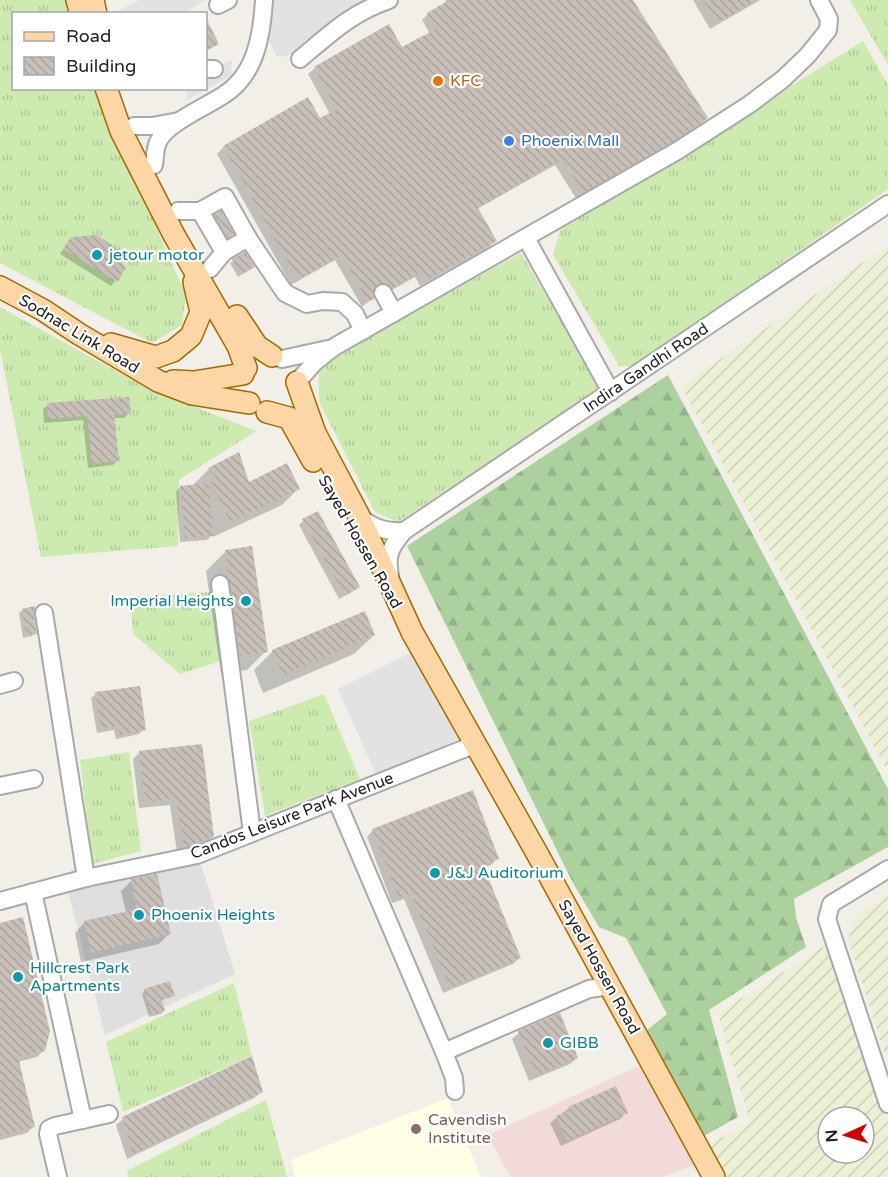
<svg xmlns="http://www.w3.org/2000/svg" width="888" height="1177" viewBox="0 0 888 1177" font-family="'Varela Round',sans-serif">
<defs>
<pattern id="farmland-furrows" width="10" height="10" patternUnits="userSpaceOnUse" patternTransform="scale(1.5)"><rect width="10" height="10" fill="#eef0d5"/><path d="M-1 1l2-2M0 10L10 0M9 11l2-2" fill="none" stroke="#ccceb7"/></pattern>
<pattern id="grass-tufts" width="24" height="20" patternUnits="userSpaceOnUse" patternTransform="scale(1.5)"><rect width="24" height="20" fill="#cdebb0"/><path d="M3 7l-1-3M5 7V3M7 7l1-3M15 17l-1-3M17 17v-4M19 17l1-3" fill="none" stroke="#b0c997"/></pattern>
<pattern id="forest-firs" width="22" height="20" patternUnits="userSpaceOnUse" patternTransform="scale(1.5)"><rect width="22" height="20" fill="#add19e"/><path d="M5 1l3.5 6h-7zM16 11l3.5 6h-7z" fill="#95b388"/></pattern>
<pattern id="building-back-hatch" width="6" height="6" patternUnits="userSpaceOnUse" patternTransform="scale(1.5)"><rect width="6" height="6" fill="#c7bfb8"/><path d="M-1 5l2 2M0 0l6 6M5-1l2 2" fill="none" stroke="#aba49e"/></pattern>
</defs>
<rect width="100%" height="100%" fill="#f2efe9"/>
<polygon fill="#e0dfdf" points="201,864 235,974 105,1035 68,891"/>
<polygon fill="#f2dad9" points="643,1064 695,1165 662,1177 510,1177 488,1135"/>
<polygon fill="#ffffe5" points="448,1098 481,1177 295,1177 291,1160"/>
<g fill="url(#farmland-furrows)" fill-rule="evenodd">
<polygon points="888,245 888,772 681,386"/>
<polygon points="888,895 888,1056 886,1057 848,940 854,917"/>
<path d="M 826,945 L 888,1123 L 888,1177 L 723,1177 L 705,1147 L 750,1122 L 718,1013 ZM 828,1117 L 864,1117 L 864,1153 L 828,1153 Z"/>
</g>
<g fill="url(#grass-tufts)">
<polygon points="0,0 65,0 70,13 14,14 14,88 100,89 130,168 186,295 182,325 152,343 0,263"/>
<polygon points="850,0 888,0 888,65"/>
<polygon points="863,41 888,85 888,189 634,366 619,366 553,255 560,230"/>
<polygon points="521,253 600,388 398,522 375,512 319,402 319,372 338,354"/>
<polygon points="0,307 147,388 256,431 179,480 178,546 41,557 0,349"/>
<polygon points="211,592 221,661 180,674 133,634 130,597"/>
<polygon points="324,694 360,779 265,816 249,721"/>
<polygon points="129,752 141,851 92,864 80,760"/>
<polygon points="234,983 252,1056 123,1112 106,1042"/>
<polygon points="266,1100 287,1177 128,1177 127,1171"/>
</g>
<polygon fill="url(#forest-firs)" points="668,375 888,789 888,847 794,899 796,917 806,947 709,1010 738,1117 702,1137 647,1030 667,1014 626,938 599,927 573,883 407,546"/>
<g fill="#e2e2e2">
<polygon points="139,0 206,0 185,13 114,13"/>
<polygon points="268,0 366,0 351,7 327,31 295,54 277,57 265,32"/>
<polygon points="232,59 231,76 186,101 187,89 206,88 206,74"/>
<polygon points="414,651 458,739 377,777 338,689"/>
</g>
<g fill="#0003">
<polygon points="445,0 631,0 707,118 700,125 663,148 576,198 555,165 477,209 495,241 489,247 420,286 415,277 385,294 381,290 372,290 373,298 362,307 335,260 291,285 217,154 224,147 320,120 330,114 308,74 315,68 401,49 430,34 422,20 428,14 447,3"/>
<polygon points="693,0 760,0 710,29"/>
<polygon points="220,213 232,234 226,237 214,217"/>
<polygon points="71,238 115,281 111,286 60,254"/>
<polygon points="233,261 253,267 238,277 230,263"/>
<polygon points="48,405 129,413 124,418 113,418 117,460 113,465 88,468 83,420 44,423 43,409"/>
<polygon points="238,454 248,484 298,489 282,505 213,537 212,535 207,540 180,542 176,492 180,487 192,486 209,469"/>
<polygon points="303,521 358,587 353,591 339,599 299,525"/>
<polygon points="225,552 266,651 247,670 221,674 206,571"/>
<polygon points="22,610 35,633 32,636 23,638 19,613"/>
<polygon points="374,635 354,654 263,693 254,670 273,651"/>
<polygon points="96,694 144,729 139,734 116,739 114,730 97,733 91,698"/>
<polygon points="140,752 212,836 206,843 177,852 170,805 139,808 133,759"/>
<polygon points="373,830 498,858 491,865 482,868 519,958 513,964 443,993 404,899 392,903 367,837"/>
<polygon points="131,881 169,934 159,944 81,962 75,933 84,923 126,913 121,891"/>
<polygon points="0,924 44,1050 37,1057 18,1062 33,1127 27,1133 0,1140"/>
<polygon points="145,991 164,1011 161,1014 149,1017 142,994"/>
<polygon points="519,1033 577,1058 570,1064 529,1081 512,1039"/>
<polygon points="261,1092 254,1098 127,1159 116,1125 123,1119"/>
<polygon points="569,1108 626,1113 620,1119 561,1146 550,1123"/>
</g>
<g fill="url(#building-back-hatch)">
<polygon points="449,0 633,0 708,118 672,142 583,193 562,159 478,208 497,241 427,280 422,271 392,288 388,284 378,284 374,288 374,299 368,302 342,255 298,280 223,146 308,97 320,118 337,109 314,67 389,24 402,47 436,29 427,13"/>
<polygon points="703,0 757,0 717,23"/>
<polygon points="206,18 219,44 206,51"/>
<polygon points="221,211 234,234 228,238 214,215"/>
<polygon points="97,235 119,250 120,260 126,268 117,282 63,249 71,237"/>
<polygon points="245,252 255,267 241,275 232,259"/>
<polygon points="129,397 131,413 114,415 119,461 92,464 87,416 48,419 47,403"/>
<polygon points="239,452 249,482 287,463 300,489 230,522 211,482 219,481 208,468"/>
<polygon points="209,483 213,536 185,538 180,486"/>
<polygon points="318,511 360,587 345,596 302,519"/>
<polygon points="252,546 268,652 240,656 225,550"/>
<polygon points="35,606 34,615 37,634 26,636 22,609"/>
<polygon points="365,611 375,635 283,675 272,650"/>
<polygon points="140,686 146,730 120,735 118,726 101,729 95,692"/>
<polygon points="202,744 214,837 184,847 176,799 145,802 139,751"/>
<polygon points="473,790 499,859 483,865 521,958 450,988 411,893 399,898 372,829"/>
<polygon points="157,874 171,934 91,953 84,921 137,909 131,879"/>
<polygon points="23,917 50,1031 45,1051 18,1057 35,1127 0,1136 0,923"/>
<polygon points="170,981 175,996 162,1000 165,1011 152,1015 144,989"/>
<polygon points="560,1013 578,1058 536,1076 518,1031"/>
<polygon points="252,1056 263,1092 133,1154 122,1117"/>
<polygon points="616,1086 628,1113 567,1141 556,1116 570,1110 568,1107"/>
</g>
<g fill="none" stroke-linecap="round" stroke-linejoin="round">
<g stroke="#a9a9a9" stroke-width="20">
<g id="minor">
<polyline points="218,5 228,0"/>
<path d="M 300,59 C 330,34 351,13 389,0"/>
<polyline points="206,69 214,69"/>
<polyline points="134,126 152,126 179,121"/>
<path d="M 154,165 C 155,158 155,149 158,142 C 166,123 208,106 225,94 C 256,74 262,34 264,0"/>
<polyline points="178,211 200,211 225,197 248,238"/>
<polyline points="200,211 224,252"/>
<polyline points="526,238 611,392"/>
<polyline points="210,269 224,252 248,238 285,293 307,304 323,301 342,302 355,314 363,331"/>
<polyline points="383,293 394,313"/>
<polyline points="282,359 328,349"/>
<polyline points="297,382 315,362 334,347 677,151 750,104 783,79 808,55 828,30 829,19 819,0"/>
<path d="M 359,516 C 373,528 385,532 404,531"/>
<path d="M 390,576 C 386,555 390,548 404,531 L 888,204"/>
<polyline points="220,584 252,833"/>
<polyline points="44,613 86,878"/>
<polyline points="0,685 14,681"/>
<polyline points="0,786 34,779"/>
<polyline points="336,799 444,1052 454,1078 455,1091"/>
<polyline points="888,869 831,904 827,919 888,1104"/>
<polyline points="33,892 83,1120"/>
<polyline points="0,901 86,878 197,855 476,744"/>
<polyline points="444,1052 589,989 610,986"/>
<polyline points="58,1177 48,1134 49,1129 55,1126 109,1114"/>
</g>
</g>
<g stroke="#a06b00" stroke-width="24">
<g id="major">
<polyline points="77,0 81,14"/>
<polyline points="93,0 96,14"/>
<polyline points="106,88 121,131 174,235 238,346 246,368"/>
<polyline points="0,287 43,310 79,334 158,381 192,394 249,403"/>
<polyline points="237,316 257,346 272,356"/>
<polyline points="111,344 156,357 173,351 191,336 201,312 194,282"/>
<polyline points="173,381 194,382 243,374"/>
<polyline points="297,382 315,433 359,516 412,632 538,855 714,1177"/>
<polyline points="267,412 289,418 313,461"/>
</g>
</g>
<use href="#minor" stroke="#fff" stroke-width="16"/>
<use href="#major" stroke="#fcd6a4" stroke-width="21"/>
</g>
<circle fill="#e8710a" stroke="#fff" stroke-width="2" cx="438" cy="81" r="6"/>
<circle fill="#3f7fe0" stroke="#fff" stroke-width="2" cx="509" cy="141" r="6"/>
<g fill="#0f9aa8" stroke="#fff" stroke-width="2">
<circle cx="97" cy="255" r="6"/>
<circle cx="246" cy="601" r="6"/>
<circle cx="435" cy="873" r="6"/>
<circle cx="139" cy="915" r="6"/>
<circle cx="18" cy="977" r="6"/>
<circle cx="548" cy="1043" r="6"/>
</g>
<circle fill="#8d6e63" stroke="#fff" stroke-width="2" cx="416" cy="1129" r="6"/>
<g text-anchor="middle" dominant-baseline="central" stroke-width="4.5" stroke-linejoin="round" paint-order="stroke">
<g font-size="16" fill="#c56008" stroke="#fff" text-anchor="start">
<text x="450" y="81">KFC</text>
</g>
<g font-size="16" fill="#366cbe" stroke="#fff" text-anchor="start">
<text x="521" y="141">Phoenix Mall</text>
</g>
<g font-size="16" fill="#0d838f" stroke="#fff" text-anchor="start">
<text x="109" y="255">jetour motor</text>
<text x="234" y="601" text-anchor="end">Imperial Heights</text>
<text x="447" y="873">J&amp;J Auditorium</text>
<text x="151" y="915">Phoenix Heights</text>
<text x="30" y="968">Hillcrest Park<tspan x="30" dy="18">Apartments</tspan></text>
<text x="560" y="1043">GIBB</text>
</g>
<g font-size="16" fill="#222" stroke="#fff">
<text transform="translate(79 334) rotate(31)">Sodnac Link Road</text>
<text transform="translate(646 368) rotate(-34)">Indira Gandhi Road</text>
<text transform="translate(360 542) rotate(60)">Sayed Hossen Road</text>
<text transform="translate(292 816) rotate(-21)">Candos Leisure Park Avenue</text>
<text transform="translate(599 967) rotate(61)">Sayed Hossen Road</text>
</g>
<g font-size="16" fill="#785e54" stroke="#fff" text-anchor="start">
<text x="428" y="1120">Cavendish<tspan x="428" dy="18">Institute</tspan></text>
</g>
</g>
<rect x="12" y="12" width="195" height="78" fill="#ffffff" stroke="#a7a7a7" stroke-width="1.5"/>
<rect x="24" y="32" width="30" height="9" fill="#fcd6a4" stroke="#a7a7a7" stroke-width="1.5"/>
<text x="66" y="42" font-size="18" fill="#222222">Road</text>
<rect x="24" y="57" width="30" height="18" fill="url(#building-back-hatch)" stroke="#a7a7a7" stroke-width="1.5"/>
<text x="66" y="72" font-size="18" fill="#222222">Building</text>
<g transform="translate(846 1135) rotate(266)"><circle r="28" fill="#ffffff" stroke="#a7a7a7" stroke-width="1.5"/>
<path d="M0-4.5L10 22L0 15L-10 22Z" fill="#d40000"/>
<text y="-9" font-size="16" font-weight="bold" text-anchor="middle" fill="#222222">N</text>
</g>
</svg>
